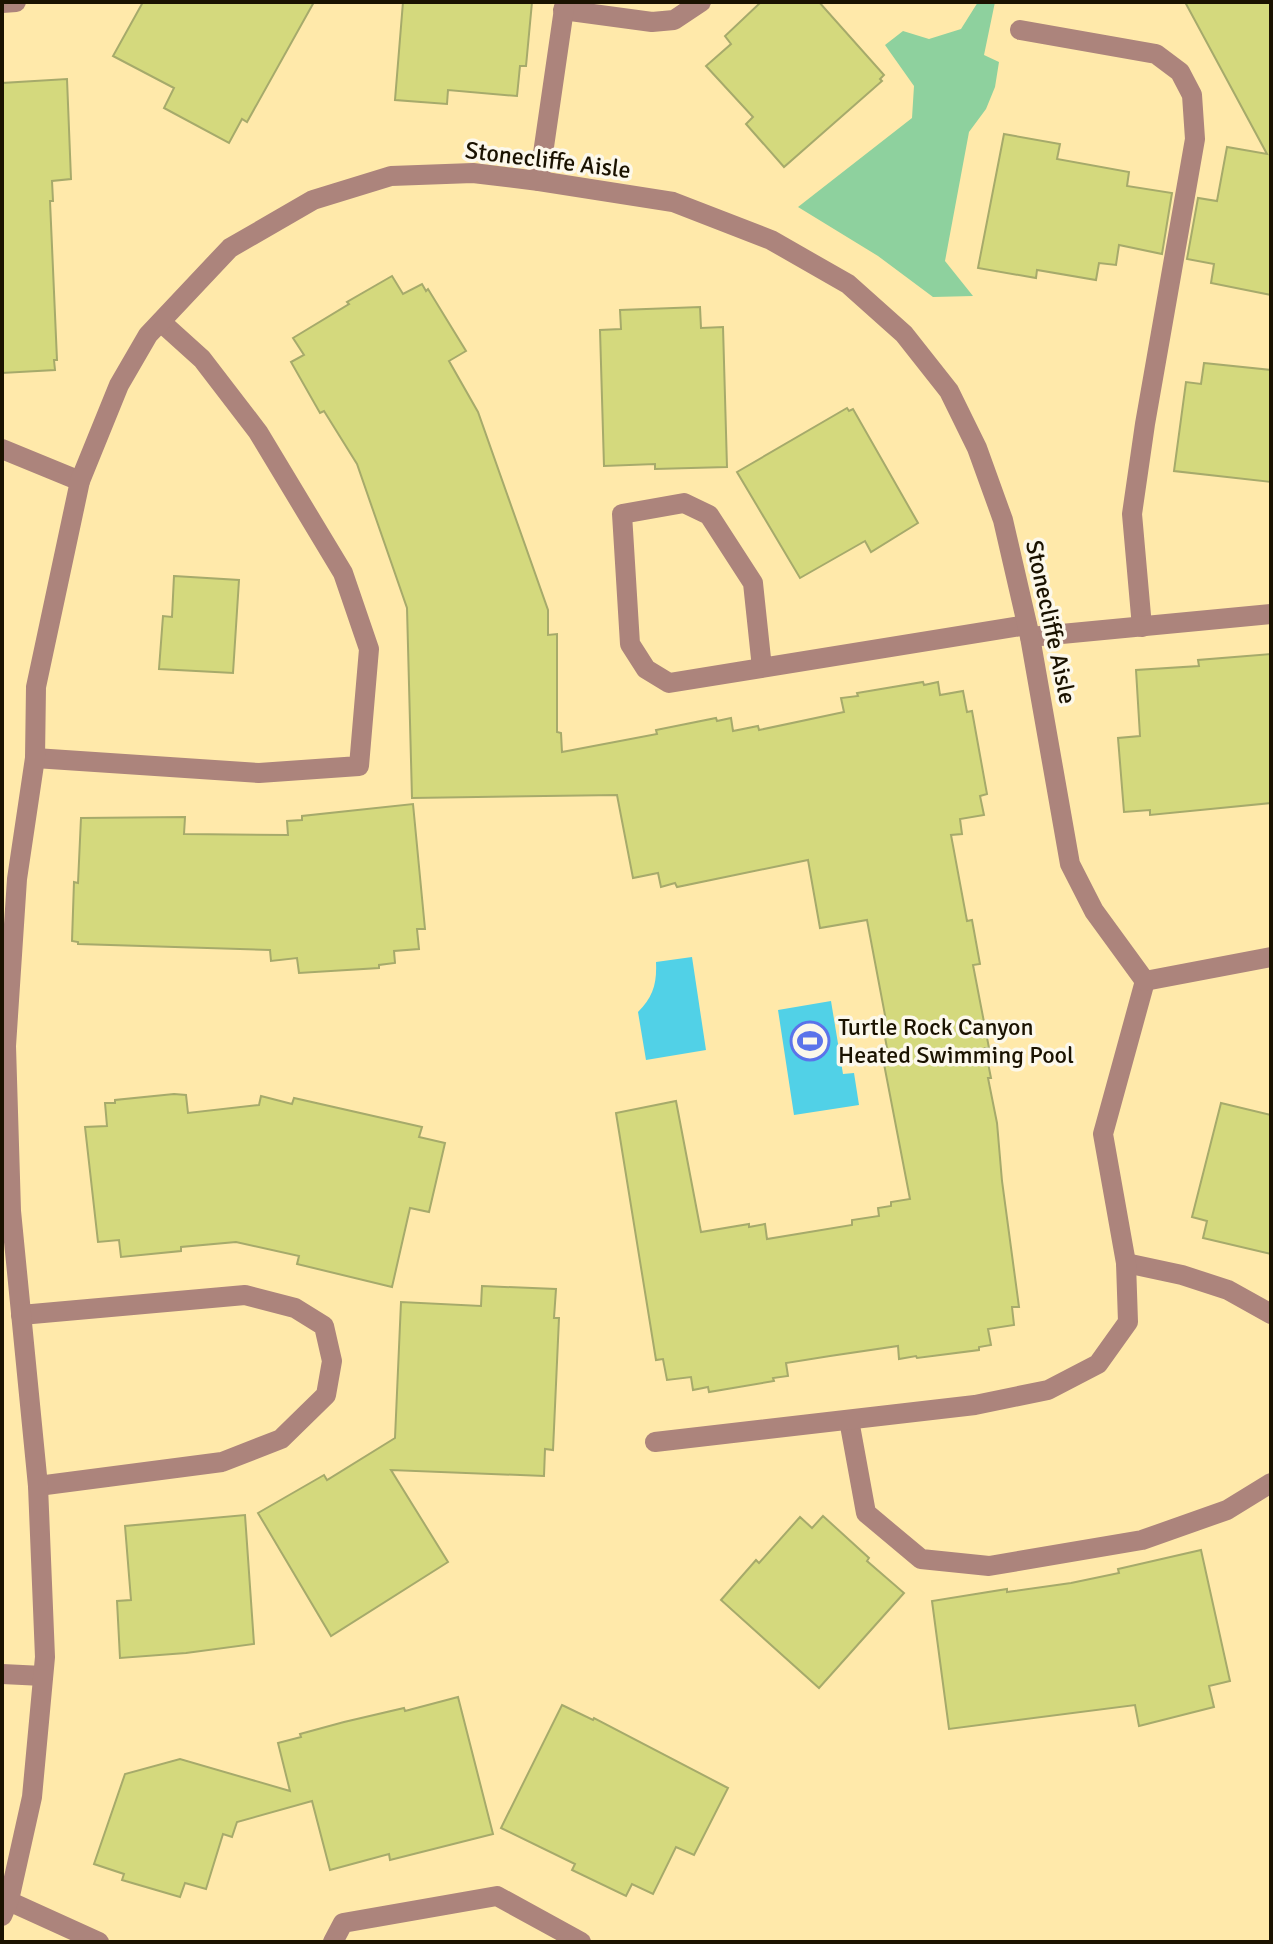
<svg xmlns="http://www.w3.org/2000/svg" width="1273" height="1944" viewBox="0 0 1273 1944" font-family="Signika,sans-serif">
<rect width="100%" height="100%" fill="#ffe9aa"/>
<polygon fill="#8ed19e" points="978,2 995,2 984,55 999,62 995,87 986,109 969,132 945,261 973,296 933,297 878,256 798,207 912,118 914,86 885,45 903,31 929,39 961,29"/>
<g fill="#51d1e7">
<path d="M 692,957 L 706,1050 L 646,1060 L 638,1012 C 653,997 657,984 656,962 Z"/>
<polygon points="831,1001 843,1074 854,1073 859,1105 794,1115 778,1010"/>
</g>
<g fill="#d4d97d" stroke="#a6aa6b" stroke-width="2">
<polygon points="143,2 314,2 247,122 242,119 229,143 164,108 174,88 113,56"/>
<polygon points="403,2 532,2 526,66 520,66 517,96 448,90 447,104 395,100"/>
<polygon points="761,2 819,2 884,75 880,79 882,81 784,167 746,124 753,117 706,66 731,44 725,36"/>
<polygon points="1185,2 1271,2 1271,295 1211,283 1214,264 1187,259 1198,198 1217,201 1227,147 1267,154"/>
<polygon points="67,79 71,179 52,181 53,201 50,201 57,360 54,360 55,370 2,373 2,83"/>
<polygon points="1004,134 1060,144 1057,159 1129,172 1127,186 1172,193 1162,254 1119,245 1116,265 1099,263 1096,280 1037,270 1036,278 978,268"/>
<polygon points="392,276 403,294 422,284 426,291 428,289 466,351 449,361 478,412 548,610 548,635 557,634 557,732 561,733 562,752 657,734 656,730 716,718 717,721 731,718 733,731 758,726 759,730 844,712 841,698 858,696 857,693 923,682 924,685 938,682 940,695 963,691 967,712 972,711 987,794 980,796 984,815 960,819 962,834 951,835 967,921 972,920 980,964 973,965 989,1048 985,1048 991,1078 988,1078 997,1123 1002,1181 1019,1307 1012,1307 1014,1325 988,1329 991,1345 979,1347 979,1350 917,1358 916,1356 899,1359 898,1346 830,1356 786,1363 788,1376 773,1378 774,1381 709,1392 708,1387 693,1390 691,1377 667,1380 663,1359 656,1360 616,1113 676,1101 701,1232 749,1224 749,1227 765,1224 767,1239 852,1225 852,1220 879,1216 878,1208 891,1206 891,1202 910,1199 884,1064 890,1064 884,1032 888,1031 867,920 820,928 808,860 677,887 675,883 661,887 658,873 633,878 617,795 412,798 407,608 357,464 324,411 320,413 291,362 304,355 293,338 349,304 347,302"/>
<polygon points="700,307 701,328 723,327 727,467 655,469 655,464 604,466 600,330 621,329 620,310"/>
<polygon points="1204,363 1271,370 1271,482 1174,471 1186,382 1201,384"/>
<polygon points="847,408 849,411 853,409 918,523 871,552 865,541 800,578 737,472"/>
<polygon points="174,576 239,580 233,673 159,669 163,616 172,617"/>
<polygon points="1271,654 1271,803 1150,815 1150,810 1124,812 1118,738 1140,736 1136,670 1199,666 1198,660"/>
<polygon points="413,804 425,929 417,929 419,949 394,951 395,963 379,965 379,968 299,973 297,958 271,961 270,950 78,944 78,942 72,941 74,882 78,883 81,818 185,817 184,834 288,835 287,821 302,820 302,816"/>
<polygon points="174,1094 186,1095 188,1113 259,1105 261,1096 292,1104 294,1098 422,1127 419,1137 445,1143 429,1212 410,1208 392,1287 297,1264 299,1256 236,1242 181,1247 181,1251 121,1257 119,1240 98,1242 85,1127 107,1126 105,1103 115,1103 115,1100"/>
<polygon points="1221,1103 1271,1115 1271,1254 1203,1238 1207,1221 1192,1217"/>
<polygon points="482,1286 556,1289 554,1318 559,1318 553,1450 545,1449 544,1476 391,1470 448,1562 331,1636 258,1513 324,1475 327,1480 395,1438 401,1302 481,1306"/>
<polygon points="245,1515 254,1644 186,1653 120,1658 117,1601 131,1600 125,1526"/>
<polygon points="823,1516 869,1558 867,1561 904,1593 819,1688 721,1600 756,1560 759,1563 800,1517 812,1528"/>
<polygon points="1201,1550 1230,1681 1209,1686 1214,1707 1139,1726 1135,1705 949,1729 932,1601 1007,1589 1007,1592 1071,1583 1119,1573 1118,1569"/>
<polygon points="458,1697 493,1834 390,1860 389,1854 330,1870 312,1801 237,1822 232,1837 223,1834 206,1889 185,1883 180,1897 122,1880 124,1874 94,1864 125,1774 180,1759 290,1791 278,1743 301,1737 300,1734 344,1722 404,1708 405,1711"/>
<polygon points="562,1705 593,1720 594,1718 728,1788 694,1855 676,1847 653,1894 632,1884 626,1896 572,1870 575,1864 501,1828"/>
</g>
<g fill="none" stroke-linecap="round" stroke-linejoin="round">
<g stroke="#ac847c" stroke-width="20">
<polyline points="2,3 16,2"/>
<polyline points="563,10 652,22 674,20 701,2"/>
<polyline points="1020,30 1156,54 1180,72 1192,95 1195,139 1145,424 1132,514 1142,627"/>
<polyline points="539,181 565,2"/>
<polyline points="2,449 80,481"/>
<polyline points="1030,637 1271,614"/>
<polyline points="762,668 753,583 709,515 684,503 622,514 630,644 646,669 669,683 1027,625"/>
<polyline points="35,758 259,773 359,766 369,649 343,573 258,432 202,359 161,322"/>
<polyline points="1126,1263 1182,1275 1228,1290 1271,1314"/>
<polyline points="21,1315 245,1295 295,1308 324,1326 332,1361 326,1395 281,1439 222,1462 38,1486"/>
<polyline points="849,1420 866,1513 921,1559 989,1566 1142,1540 1227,1510 1271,1483"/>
<polyline points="655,1442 975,1405 1048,1390 1098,1364 1128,1322 1126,1263 1103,1134 1145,981"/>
<polyline points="2,1674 43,1676"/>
<polyline points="2,1898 99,1942"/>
<polyline points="333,1942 343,1923 497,1896 581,1942"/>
</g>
<polyline stroke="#ac847c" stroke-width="20" points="2,1916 9,1900 32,1797 45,1657 38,1486 11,1211 6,1046 17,879 35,758 36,687 80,481 119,385 148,335 230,248 313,200 391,176 473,173 539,181 673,202 771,240 848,284 904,334 949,391 977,448 1003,520 1030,637 1070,864 1094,911 1145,981 1271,957"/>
</g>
<defs>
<g id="stadium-ring" transform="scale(2)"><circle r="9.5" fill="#fcf8eb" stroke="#5b73ea" stroke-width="1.5"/><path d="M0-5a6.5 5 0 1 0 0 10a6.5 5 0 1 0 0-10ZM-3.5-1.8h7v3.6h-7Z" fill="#5b73ea"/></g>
</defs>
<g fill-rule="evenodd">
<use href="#stadium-ring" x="810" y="1041"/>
</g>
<g text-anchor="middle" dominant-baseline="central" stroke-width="7" stroke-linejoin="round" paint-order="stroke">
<g font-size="24" fill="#1a1200" stroke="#fcf8eb">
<text transform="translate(548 160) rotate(7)">Stonecliffe Aisle</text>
<text transform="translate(1051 622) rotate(78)">Stonecliffe Aisle</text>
</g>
<g font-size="24" fill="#1a1200" stroke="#fcf8eb" text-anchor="start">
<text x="838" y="1027">Turtle Rock Canyon<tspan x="838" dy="28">Heated Swimming Pool</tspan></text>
</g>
</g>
<rect width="1273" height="1944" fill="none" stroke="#1a1200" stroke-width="8"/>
</svg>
